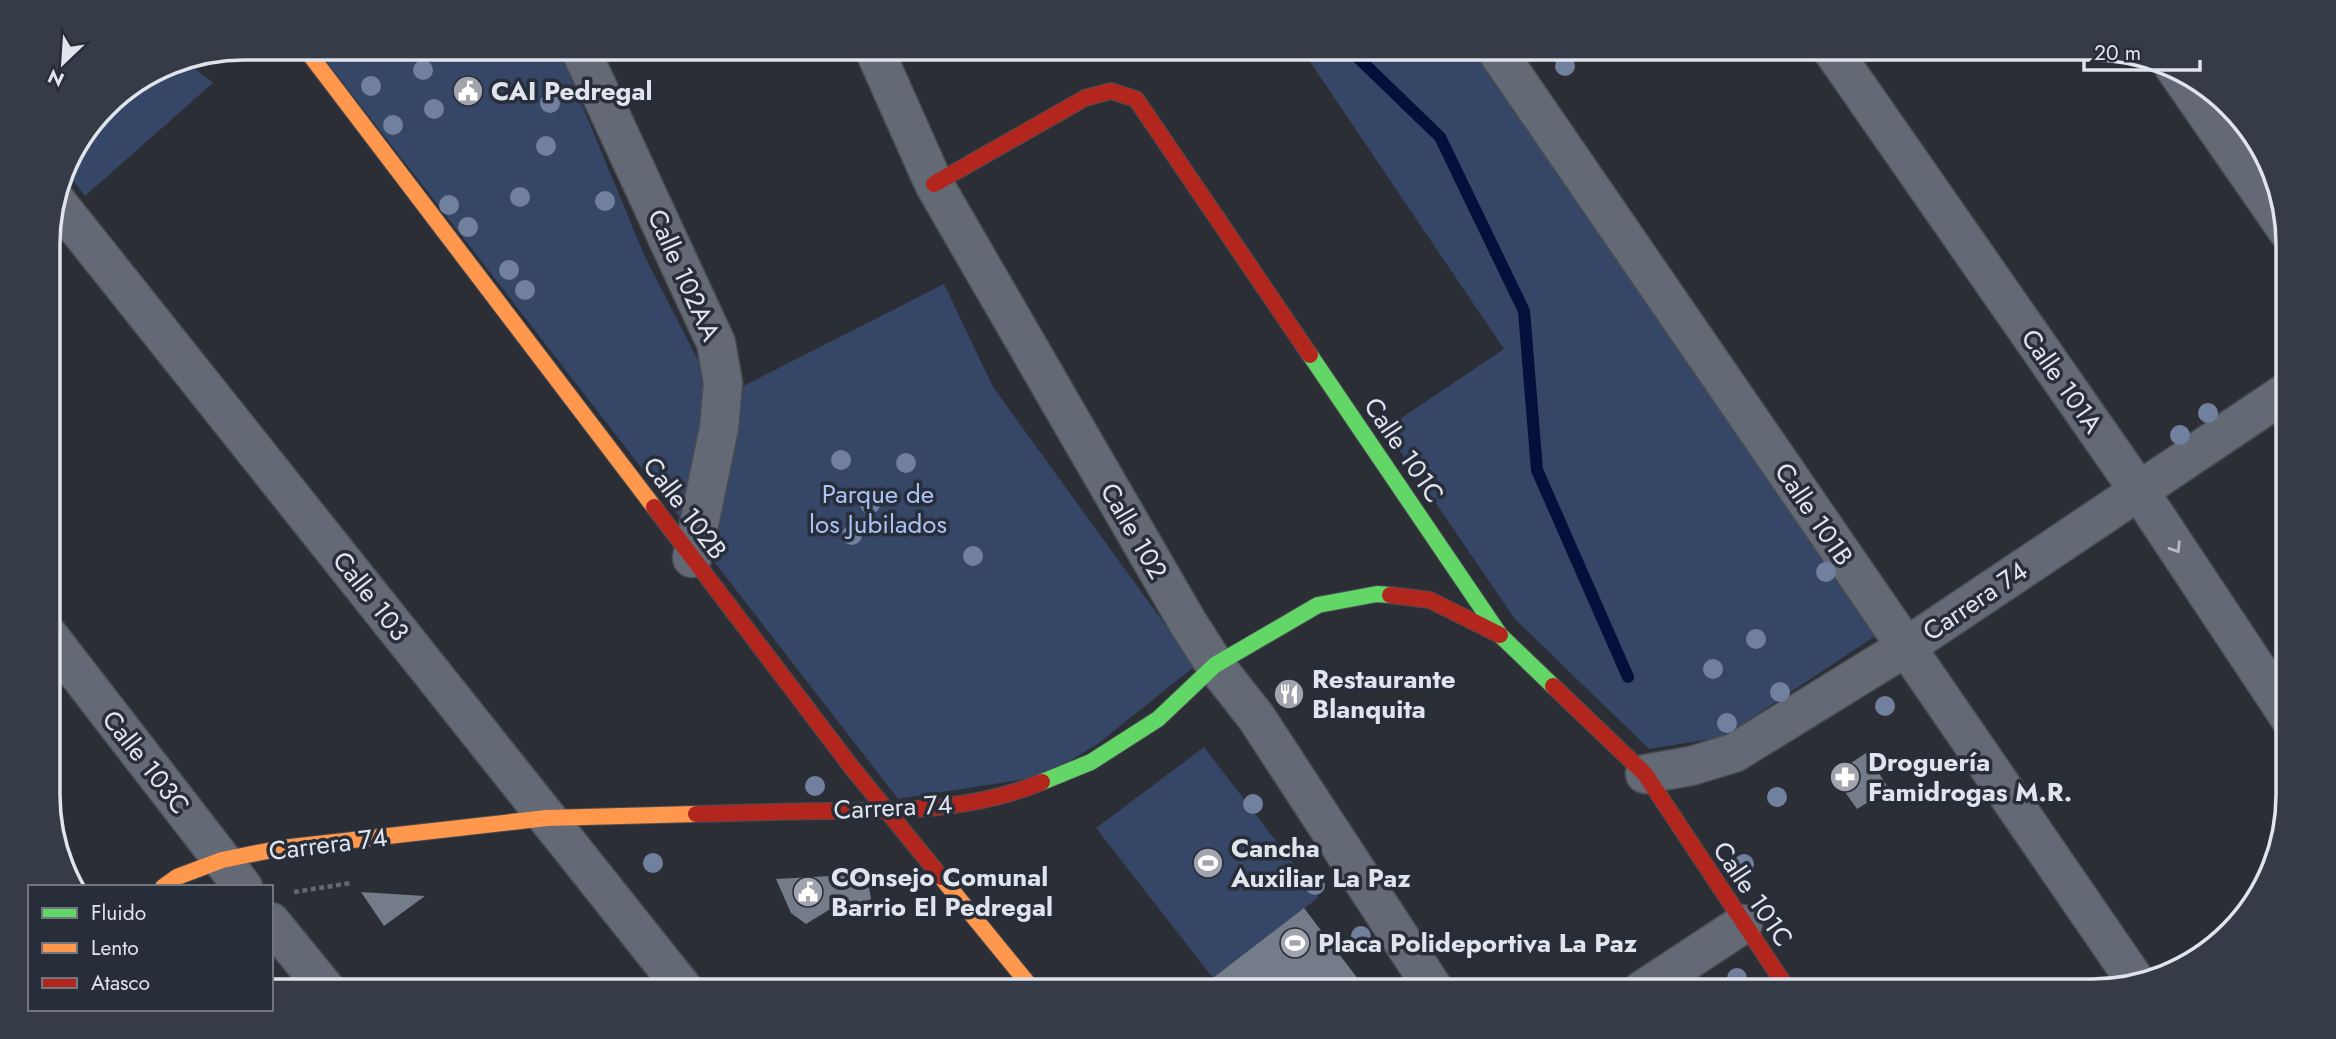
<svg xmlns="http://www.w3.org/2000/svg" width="2336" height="1039" viewBox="0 0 2336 1039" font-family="Jost,sans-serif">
<rect width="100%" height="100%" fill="#2b2e35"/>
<g fill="#354666">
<polygon points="334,47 558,47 645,257 718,399 944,284 993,387 1195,666 1099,743 1045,776 898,799 320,53"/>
<polygon points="1300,47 1475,47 1877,635 1723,737 1649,749 1515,619 1385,429 1504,349"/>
<path d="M 183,59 L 213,83 L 85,196 L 64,169 C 70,147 96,115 112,98 C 124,85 166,63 183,59 Z"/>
<polygon points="1204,747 1319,897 1213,978 1096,828"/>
</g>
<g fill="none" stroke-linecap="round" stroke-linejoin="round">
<polyline stroke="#04103b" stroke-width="12" points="1347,47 1440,137 1524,311 1537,470 1628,677"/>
</g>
<g fill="#747c8a">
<polygon points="1866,753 1889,789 1857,809 1833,775"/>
<polygon points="867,874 871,899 847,911 837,905 806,924 791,913 776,879"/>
<polygon points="361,892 425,896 384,926"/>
<polygon points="1304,908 1368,992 1195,992 1213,978"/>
</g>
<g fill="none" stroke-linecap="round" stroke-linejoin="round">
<g stroke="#494c51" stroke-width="41">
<g id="street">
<polyline points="579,47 716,343 723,383 719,428 692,558"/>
<polyline points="873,47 934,184 1188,623 1215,665 1256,717 1435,991"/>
<polyline points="1494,47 2135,980"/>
<polyline points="1830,47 2139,491 2289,717"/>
<polyline points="2174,67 2287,230"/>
<polyline points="56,201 686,992"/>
<polyline points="49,636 243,887"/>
<polyline points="1645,774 1691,766 1734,753 1906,647 2288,391"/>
<polyline points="271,922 328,992"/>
<polyline points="1641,991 1743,924"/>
</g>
</g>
<g stroke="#494c51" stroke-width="18">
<g id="fast">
<polyline points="1310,355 1500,635 1553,686"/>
<polyline points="1042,782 1091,762 1158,719 1215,665 1318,605 1377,594 1390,595"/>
</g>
</g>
<g stroke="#494c51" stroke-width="18">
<g id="slow">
<polyline points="304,47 654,507"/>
<polyline points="941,877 1035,992"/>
<polyline points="163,887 177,877 222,860 282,848 547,818 696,814"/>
</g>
</g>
<g stroke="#494c51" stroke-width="18">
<g id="jam">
<polyline points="934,184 1085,98 1111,91 1136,99 1310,355"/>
<polyline points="654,507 853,769 941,877"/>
<polyline points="1390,595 1430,600 1500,635"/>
<polyline points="1553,686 1645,774 1789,991"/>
<path d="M 696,814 C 741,813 786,811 831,811 C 902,811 975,810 1042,782"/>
</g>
</g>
<polyline stroke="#636871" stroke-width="4.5" stroke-dasharray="5 3.5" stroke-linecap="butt" points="294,892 351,883"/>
<use href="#street" stroke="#636a76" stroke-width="38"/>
<use href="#fast" stroke="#63d668" stroke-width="16"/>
<use href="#slow" stroke="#ff974d" stroke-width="16"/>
<use href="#jam" stroke="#b3261e" stroke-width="16"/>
</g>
<g fill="#71809e">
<circle cx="1565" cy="66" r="10"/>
<circle cx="423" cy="70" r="10"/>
<circle cx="371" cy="86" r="10"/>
<circle cx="550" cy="103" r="10"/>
<circle cx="434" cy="109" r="10"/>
<circle cx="393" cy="125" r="10"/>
<circle cx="546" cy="146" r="10"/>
<circle cx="520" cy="197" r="10"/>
<circle cx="605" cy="201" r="10"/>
<circle cx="449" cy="205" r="10"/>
<circle cx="468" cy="227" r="10"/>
<circle cx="509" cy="270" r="10"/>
<circle cx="525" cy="290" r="10"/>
<circle cx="2208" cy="413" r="10"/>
<circle cx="2180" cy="435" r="10"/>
<circle cx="841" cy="460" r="10"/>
<circle cx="906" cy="463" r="10"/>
<circle cx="870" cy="504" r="10"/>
<circle cx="852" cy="535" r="10"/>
<circle cx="973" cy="556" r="10"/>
<circle cx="1826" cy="572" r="10"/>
<circle cx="1756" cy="639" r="10"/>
<circle cx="1713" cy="669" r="10"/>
<circle cx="1780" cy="692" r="10"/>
<circle cx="1885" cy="706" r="10"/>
<circle cx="1727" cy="723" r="10"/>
<circle cx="815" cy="786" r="10"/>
<circle cx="1777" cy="797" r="10"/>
<circle cx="1253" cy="804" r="10"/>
<circle cx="653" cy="863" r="10"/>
<circle cx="1744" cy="864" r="10"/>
<circle cx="1315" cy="885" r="10"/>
<circle cx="1361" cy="936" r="10"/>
<circle cx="1737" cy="978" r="10"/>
</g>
<defs><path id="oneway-chevron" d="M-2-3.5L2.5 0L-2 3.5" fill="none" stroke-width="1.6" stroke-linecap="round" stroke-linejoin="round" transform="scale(1.75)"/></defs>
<use stroke="#b4b9c3" href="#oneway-chevron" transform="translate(2176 548) rotate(57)"/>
<defs>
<g id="civic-disc" transform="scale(1.575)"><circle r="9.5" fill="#a1a4ac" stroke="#272d39"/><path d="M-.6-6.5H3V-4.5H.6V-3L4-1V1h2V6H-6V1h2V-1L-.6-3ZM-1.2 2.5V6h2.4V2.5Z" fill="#fff"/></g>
<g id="restaurant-disc" transform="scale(1.575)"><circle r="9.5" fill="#a1a4ac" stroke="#272d39"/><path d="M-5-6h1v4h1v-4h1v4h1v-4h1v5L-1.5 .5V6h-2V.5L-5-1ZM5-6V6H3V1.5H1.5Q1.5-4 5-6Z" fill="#fff"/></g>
<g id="pharmacy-disc" transform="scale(1.575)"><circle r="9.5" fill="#a1a4ac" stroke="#272d39"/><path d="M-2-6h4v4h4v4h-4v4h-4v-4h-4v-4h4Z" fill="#fff"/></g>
<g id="stadium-disc" transform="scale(1.575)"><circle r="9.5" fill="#a1a4ac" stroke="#272d39"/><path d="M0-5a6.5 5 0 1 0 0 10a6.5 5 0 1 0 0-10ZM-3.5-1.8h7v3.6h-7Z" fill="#fff"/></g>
</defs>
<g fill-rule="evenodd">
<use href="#civic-disc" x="468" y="91"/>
<use href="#restaurant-disc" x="1289" y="694"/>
<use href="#pharmacy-disc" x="1845" y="777"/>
<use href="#stadium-disc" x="1208" y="863"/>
<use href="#civic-disc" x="808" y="892"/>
<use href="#stadium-disc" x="1295" y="943"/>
</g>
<g text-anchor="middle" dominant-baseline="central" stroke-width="7" stroke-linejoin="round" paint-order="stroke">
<g font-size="26" font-weight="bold" fill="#e0e4ec" stroke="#272d39" text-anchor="start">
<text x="491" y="91">CAI Pedregal</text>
<text x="1312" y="679">Restaurante<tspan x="1312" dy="30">Blanquita</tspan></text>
<text x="1868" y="762">Droguería<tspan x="1868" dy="30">Famidrogas M.R.</tspan></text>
<text x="1231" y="848">Cancha<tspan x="1231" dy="30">Auxiliar La Paz</tspan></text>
<text x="831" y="877">COnsejo Comunal<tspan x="831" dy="30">Barrio El Pedregal</tspan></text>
<text x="1318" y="943">Placa Polideportiva La Paz</text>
</g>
<g font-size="26" fill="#e0e4ec" stroke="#272d39">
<text transform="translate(684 275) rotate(66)">Calle 102AA</text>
<text transform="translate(2062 381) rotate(55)">Calle 101A</text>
<text transform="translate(1404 450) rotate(56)">Calle 101C</text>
<text transform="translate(685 508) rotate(53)">Calle 102B</text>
<text transform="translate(1814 514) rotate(56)">Calle 101B</text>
<text transform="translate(1134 531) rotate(60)">Calle 102</text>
<text transform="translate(371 596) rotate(52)">Calle 103</text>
<text transform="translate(1975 601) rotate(-34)">Carrera 74</text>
<text transform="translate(146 762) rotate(52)">Calle 103C</text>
<text transform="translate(893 807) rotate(-3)">Carrera 74</text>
<text transform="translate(328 844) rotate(-7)">Carrera 74</text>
<text transform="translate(1753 894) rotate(56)">Calle 101C</text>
</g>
<g font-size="26" fill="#aac3f4" stroke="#272d39">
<text x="878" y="494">Parque de<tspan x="878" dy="30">los Jubilados</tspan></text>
</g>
</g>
<path d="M0 0H2336V1039H0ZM244 60H2092A184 184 0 0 1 2276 244V795A184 184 0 0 1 2092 979H244A184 184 0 0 1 60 795V244A184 184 0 0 1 244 60Z" fill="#363c47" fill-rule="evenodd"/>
<path fill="none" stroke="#e0e4ec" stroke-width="3.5" d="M244 60H2092A184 184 0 0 1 2276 244V795A184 184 0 0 1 2092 979H244A184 184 0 0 1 60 795V244A184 184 0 0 1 244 60Z"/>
<rect x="28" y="885" width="245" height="126" fill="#272d39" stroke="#717681" stroke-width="2"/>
<rect x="42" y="908" width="35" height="10" fill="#63d668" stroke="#717681" stroke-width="2"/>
<text x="91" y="920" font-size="21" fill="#e0e4ec">Fluido</text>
<rect x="42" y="943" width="35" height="10" fill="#ff974d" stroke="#717681" stroke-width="2"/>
<text x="91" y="955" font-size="21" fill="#e0e4ec">Lento</text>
<rect x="42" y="978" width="35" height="10" fill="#b3261e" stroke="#717681" stroke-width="2"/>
<text x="91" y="990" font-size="21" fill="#e0e4ec">Atasco</text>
<g transform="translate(63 63) rotate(205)" stroke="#272d39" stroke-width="5" paint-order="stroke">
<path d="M0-5L12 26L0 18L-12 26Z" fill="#e0e4ec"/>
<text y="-10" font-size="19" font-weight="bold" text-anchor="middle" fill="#e0e4ec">N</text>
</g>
<path d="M2084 60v10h116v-10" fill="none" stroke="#e0e4ec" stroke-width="3.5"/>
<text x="2094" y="60" font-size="21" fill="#e0e4ec" stroke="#272d39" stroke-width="5" paint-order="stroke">20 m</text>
</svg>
